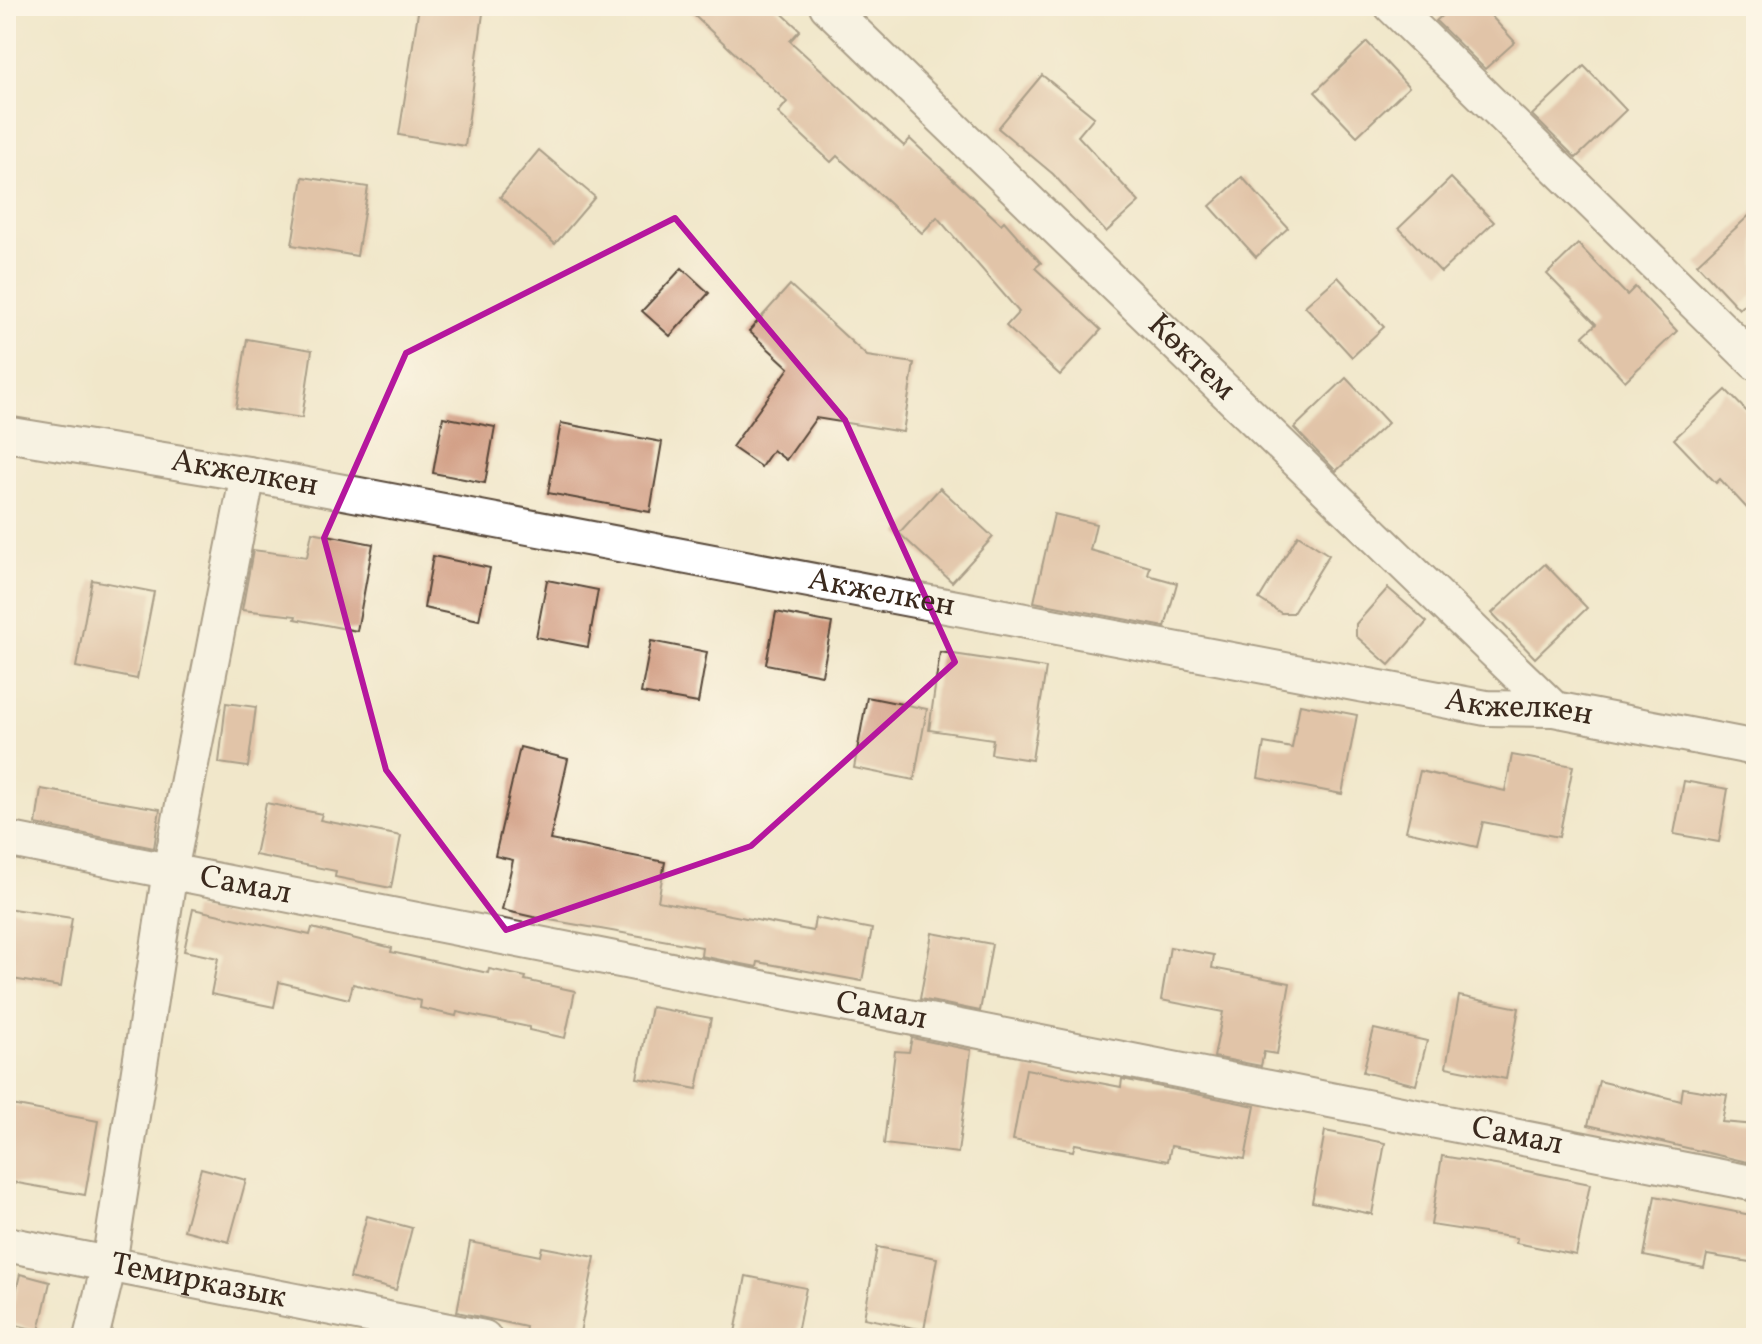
<svg xmlns="http://www.w3.org/2000/svg" width="1762" height="1344" viewBox="0 0 1762 1344" font-family="Vollkorn,serif">
<rect width="100%" height="100%" fill="#fcf5e5"/>
<filter id="ink" filterUnits="userSpaceOnUse"><feTurbulence type="fractalNoise" baseFrequency=".0125" numOctaves="2"/><feDisplacementMap in="SourceGraphic" scale="16" xChannelSelector="R" yChannelSelector="G"/><feConvolveMatrix kernelMatrix="1 2 1 2 8 2 1 2 1" color-interpolation-filters="sRGB"/></filter>
<filter id="wash" filterUnits="userSpaceOnUse"><feTurbulence type="fractalNoise" baseFrequency=".006" numOctaves="4" result="noise"/><feDisplacementMap in="SourceGraphic" scale="32" xChannelSelector="R" yChannelSelector="G"/><feGaussianBlur stdDeviation="1.8" result="paint"/><feColorMatrix in="noise" values="0 0 0 0 0 0 0 0 0 0 0 0 0 0 0 0 0 1.4 0 .05"/><feComposite in="paint" operator="in"/></filter>
<g filter="url(#wash)">
<rect width="100%" height="100%" fill="#f1e7cb"/>
<g id="blocks">
<g fill="#cf997f">
<polygon points="419,6 484,6 465,146 399,135"/>
<polygon points="684,6 774,6 800,30 790,41 904,146 910,139 1001,224 1004,221 1041,263 1035,268 1101,330 1060,375 1006,326 1019,312 937,217 922,233 837,156 831,162 778,113 787,102"/>
<polygon points="1452,6 1482,6 1515,42 1485,69 1436,21"/>
<polygon points="1367,42 1409,87 1357,136 1315,92"/>
<polygon points="1584,66 1626,110 1576,158 1532,115"/>
<polygon points="1042,75 1094,117 1078,136 1139,202 1106,232 1053,174 998,128"/>
<polygon points="539,150 595,197 555,244 500,197"/>
<polygon points="303,177 368,187 357,256 292,245"/>
<polygon points="1242,177 1288,228 1256,257 1210,206"/>
<polygon points="1451,178 1494,222 1441,272 1399,228"/>
<polygon points="1756,209 1756,293 1739,309 1697,264"/>
<polygon points="1578,244 1627,295 1635,287 1677,331 1625,381 1583,336 1596,324 1547,274"/>
<polygon points="682,268 709,293 670,336 642,311"/>
<polygon points="1338,277 1384,327 1352,357 1305,306"/>
<polygon points="790,285 867,356 914,363 903,432 816,418 786,460 773,450 761,467 732,447 789,368 749,331"/>
<polygon points="247,339 312,350 302,418 236,408"/>
<polygon points="1346,378 1388,423 1336,471 1294,428"/>
<polygon points="1726,390 1756,421 1756,518 1720,479 1716,483 1674,439"/>
<polygon points="443,417 495,427 485,483 433,473"/>
<polygon points="561,423 662,442 650,512 548,493"/>
<polygon points="940,488 993,537 952,582 899,533"/>
<polygon points="1054,514 1096,524 1090,550 1150,567 1148,575 1177,583 1165,627 1034,602"/>
<polygon points="312,532 373,544 357,631 295,619 296,616 242,610 253,550 307,557"/>
<polygon points="1298,535 1329,555 1293,613 1281,613 1259,599"/>
<polygon points="433,556 490,568 479,620 424,608"/>
<polygon points="1545,564 1587,608 1535,658 1492,613"/>
<polygon points="92,580 154,592 137,679 76,667"/>
<polygon points="547,580 598,590 588,647 536,637"/>
<polygon points="1388,588 1427,622 1389,665 1356,636 1356,624"/>
<polygon points="776,612 832,623 822,675 766,664"/>
<polygon points="651,641 707,652 698,703 641,693"/>
<polygon points="940,652 1046,668 1032,760 991,754 993,739 929,730"/>
<polygon points="867,697 927,709 914,780 854,768"/>
<polygon points="226,703 256,707 248,767 219,763"/>
<polygon points="1300,704 1357,715 1342,794 1258,778 1264,743 1292,748"/>
<polygon points="520,747 568,759 550,840 665,862 658,901 813,931 815,918 872,929 862,981 758,962 757,967 701,956 702,947 533,917 502,910 513,860 495,856"/>
<polygon points="1512,755 1573,766 1559,837 1483,822 1477,847 1406,831 1420,771 1505,791"/>
<polygon points="1684,781 1728,789 1719,842 1674,834"/>
<polygon points="41,789 160,809 154,848 36,824"/>
<polygon points="266,803 322,814 320,820 401,836 391,888 335,877 336,871 255,855"/>
<polygon points="6,908 72,918 61,987 6,978"/>
<polygon points="193,909 310,935 312,928 392,948 391,952 488,973 489,969 526,977 525,980 575,991 565,1038 529,1030 529,1027 457,1012 456,1016 420,1008 421,1001 353,984 349,999 279,982 274,1007 211,994 218,958 184,951"/>
<polygon points="932,933 992,944 980,1011 920,999"/>
<polygon points="1170,947 1214,955 1212,968 1290,983 1277,1054 1264,1052 1261,1066 1214,1057 1223,1012 1161,1000"/>
<polygon points="1459,996 1519,1008 1506,1079 1446,1067"/>
<polygon points="651,1007 711,1018 697,1089 637,1078"/>
<polygon points="1374,1029 1427,1041 1416,1085 1363,1072"/>
<polygon points="912,1038 971,1050 958,1153 884,1144 895,1051 909,1052"/>
<polygon points="1026,1069 1121,1087 1122,1079 1255,1106 1245,1159 1171,1146 1168,1161 1075,1144 1073,1151 1013,1140"/>
<polygon points="1599,1081 1681,1101 1683,1088 1727,1095 1722,1122 1756,1125 1756,1164 1588,1125"/>
<polygon points="6,1104 98,1121 85,1195 6,1181"/>
<polygon points="1325,1131 1385,1143 1372,1214 1312,1202"/>
<polygon points="1442,1156 1507,1167 1590,1184 1576,1255 1516,1243 1517,1238 1431,1225"/>
<polygon points="201,1168 246,1180 229,1242 184,1230"/>
<polygon points="1655,1196 1756,1216 1756,1263 1707,1255 1704,1268 1644,1256"/>
<polygon points="367,1216 412,1228 396,1290 350,1278"/>
<polygon points="470,1242 540,1256 542,1247 595,1257 579,1338 548,1338 525,1333 526,1327 457,1312"/>
<polygon points="877,1247 937,1258 924,1330 864,1318"/>
<polygon points="20,1274 50,1282 39,1331 9,1323"/>
<polygon points="746,1276 806,1288 796,1338 734,1338"/>
</g>
</g>
</g>
<g filter="url(#ink)">
<use href="#blocks" fill-opacity="0" stroke="#564638" stroke-width="2"/>
<g fill="none" stroke-linecap="round" stroke-linejoin="round">
<g stroke="#564638" stroke-width="38">
<g id="street">
<path id="s1" d="M 827,6 L 1554,709"/>
<polyline points="1392,6 1756,363"/>
<path id="s2" d="M 6,434 L 248,474 L 1486,708 L 1554,709 L 1756,748"/>
<path id="s3" d="M 6,839 L 1756,1184"/>
<path id="s4" d="M 6,1244 L 484,1338"/>
<polyline points="91,1338 109,1264 170,871 248,474"/>
</g>
</g>
<use href="#street" stroke="#fff" stroke-width="34"/>
</g>
</g>
<path d="M0 0H1762V1344H0ZM 675,218 L 845,420 L 955,662 L 751,846 L 506,930 L 386,770 L 324,538 L 406,353 Z" fill="#f1e7cb" fill-opacity=".55" fill-rule="evenodd"/>
<path fill="none" stroke="#b5179e" stroke-width="6" stroke-linejoin="round" d="M 675,218 L 845,420 L 955,662 L 751,846 L 506,930 L 386,770 L 324,538 L 406,353 Z"/>
<g text-anchor="middle" dominant-baseline="central" stroke-width="6" stroke-linejoin="round" paint-order="stroke">
<g font-size="32" fill="#3b2a1e" stroke="#fcf5e5">
<text stroke="none"><textPath href="#s1" startOffset="506">Көктем</textPath></text>
<text stroke="none"><textPath href="#s2" startOffset="242">Акжелкен</textPath></text>
<text stroke="none"><textPath href="#s2" startOffset="890">Акжелкен</textPath></text>
<text stroke="none"><textPath href="#s2" startOffset="1538">Акжелкен</textPath></text>
<text stroke="none"><textPath href="#s3" startOffset="244">Самал</textPath></text>
<text stroke="none"><textPath href="#s3" startOffset="892">Самал</textPath></text>
<text stroke="none"><textPath href="#s3" startOffset="1540">Самал</textPath></text>
<text stroke="none"><textPath href="#s4" startOffset="196">Темирказык</textPath></text>
</g>
</g>
<rect width="1762" height="1344" fill="none" stroke="#fcf5e5" stroke-width="32"/>
</svg>
